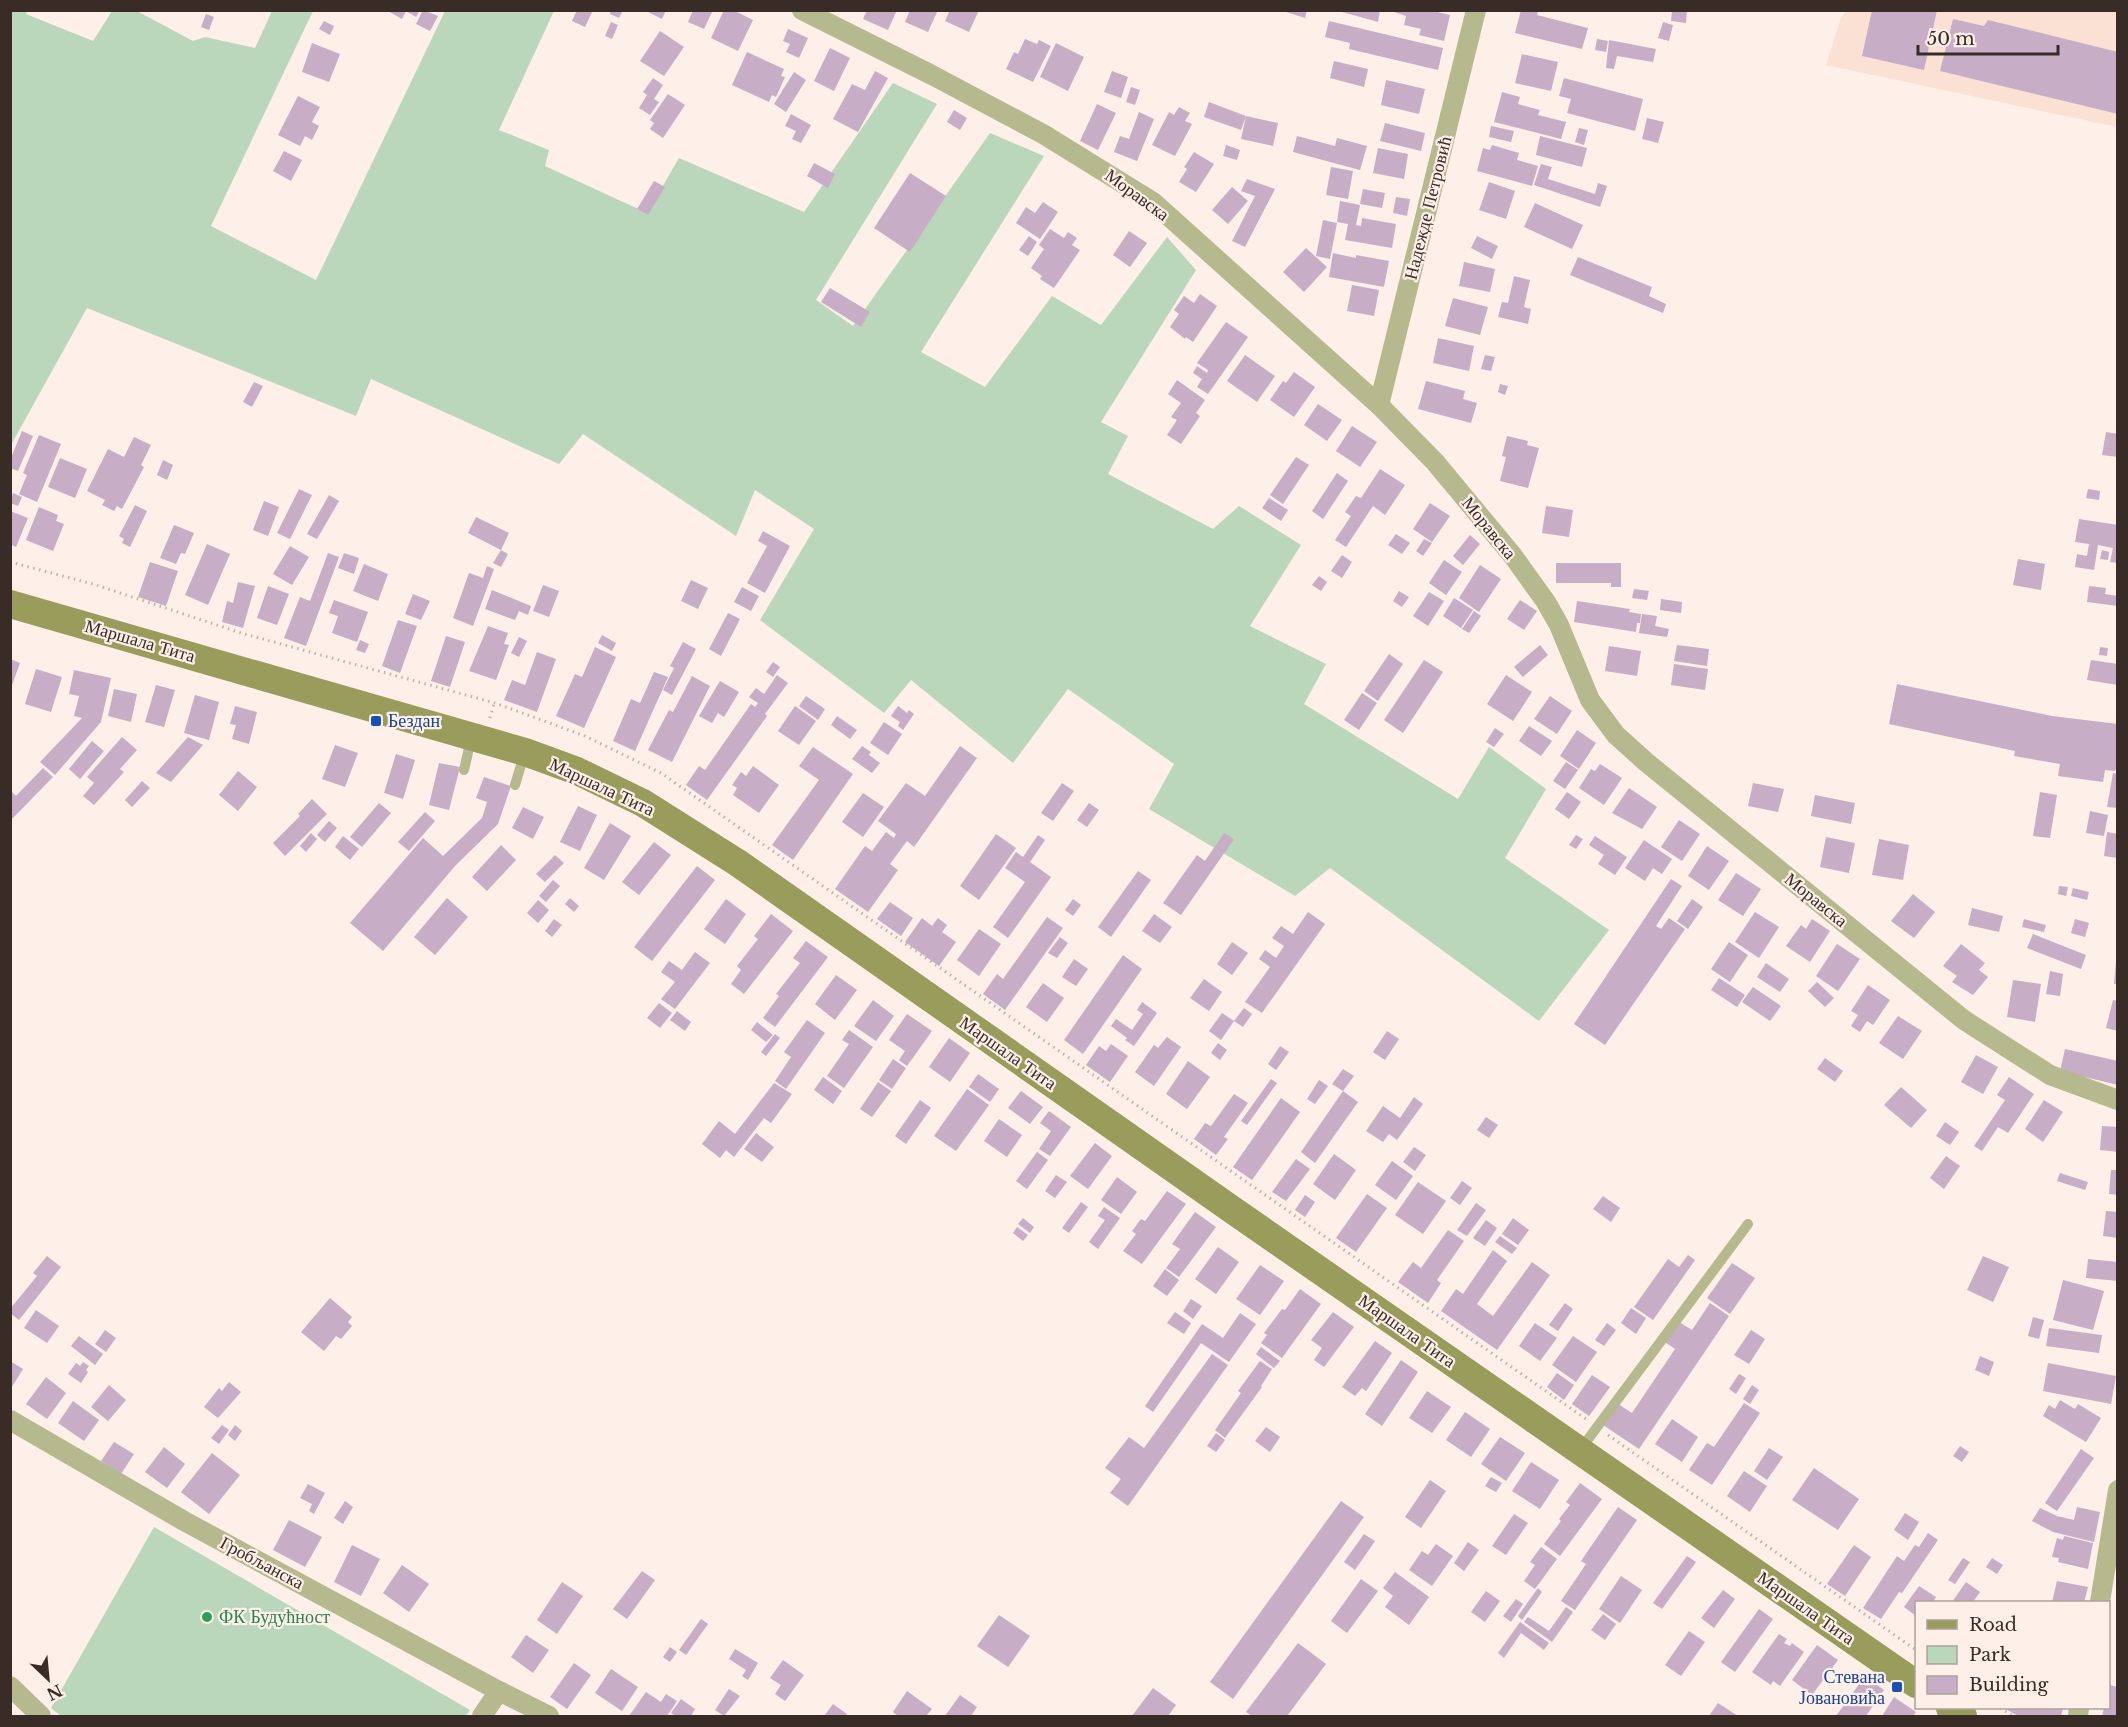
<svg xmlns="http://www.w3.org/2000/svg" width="2128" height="1727" viewBox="0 0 2128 1727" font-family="'Libre Baskerville',serif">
<rect width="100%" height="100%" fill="#feefe8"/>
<polygon fill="#fbe0d4" points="1846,11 2114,11 2118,12 2117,127 1826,65 1841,18"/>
<g fill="#bad7bb">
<polygon points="11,11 27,11 26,14 93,41 112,11 137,11 193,41 205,37 255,48 272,11 313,11 211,226 316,280 445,11 554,11 499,130 549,150 545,166 647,213 679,158 804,212 893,83 937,104 816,300 853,326 990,133 1044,156 921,352 985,387 1052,296 1101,325 1167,237 1196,270 1101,422 1128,436 1108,474 1213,529 1239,506 1301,545 1250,626 1326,664 1304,704 1458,799 1489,747 1546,789 1505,858 1609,930 1539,1021 1330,868 1295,896 1149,809 1174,764 1068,689 1013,763 911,680 884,713 760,620 814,529 755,490 736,536 583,434 559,464 371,379 356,416 87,308 11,445"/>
<polygon points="154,1527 470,1710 466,1716 61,1716 51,1708"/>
</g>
<g fill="#c8adc6">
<polygon points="386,10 420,10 416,17 406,11 402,19"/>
<polygon points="423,10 438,16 430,31 416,24"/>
<polygon points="577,10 593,10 585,27 572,21"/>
<polygon points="611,10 623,10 619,18 610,14"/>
<polygon points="644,10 666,10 662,19"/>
<polygon points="693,10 713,10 704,29 688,22"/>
<polygon points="724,10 733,10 753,20 738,51 711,38"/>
<polygon points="867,10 897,10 888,30 863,19"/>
<polygon points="910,10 938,10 928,32 905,22"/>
<polygon points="950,10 979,10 969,32 945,21"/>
<polygon points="1280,10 1307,10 1305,18"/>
<polygon points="1335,10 1380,10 1378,22"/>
<polygon points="1388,10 1429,10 1450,15 1444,41 1419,35 1421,29 1404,25 1406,16"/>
<polygon points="1521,10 1538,11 1537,15 1588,28 1582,49 1515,33"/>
<polygon points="1672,10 1687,10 1686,23 1671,21"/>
<polygon points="1872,10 1937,10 1924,70 1862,56"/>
<polygon points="206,14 214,17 209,30 201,27"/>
<polygon points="1953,19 1984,26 1988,20 2118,52 2118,114 1940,71"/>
<polygon points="324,21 334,26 330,35 319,29"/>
<polygon points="1329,21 1443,48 1438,70 1349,49 1350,43 1325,37"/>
<polygon points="611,22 618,25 612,39 605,36"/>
<polygon points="1663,22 1673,25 1669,41 1658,38"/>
<polygon points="788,29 808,38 799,58 786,52 790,44 783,41"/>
<polygon points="660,31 684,47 664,76 640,61"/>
<polygon points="1025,39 1037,44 1039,40 1051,46 1033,82 1006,69 1014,52 1018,54"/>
<polygon points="1597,39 1608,41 1606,52 1595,50"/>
<polygon points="1609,40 1656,49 1653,62 1617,56 1614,69 1606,68"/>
<polygon points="312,43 340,54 329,82 302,72"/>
<polygon points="1056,43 1084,57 1068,91 1040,77"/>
<polygon points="830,48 850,58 834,91 814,81"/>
<polygon points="747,52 784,69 781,76 785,77 776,97 772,95 769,102 732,85"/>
<polygon points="1522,54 1558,62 1551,91 1515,83"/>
<polygon points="1334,61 1368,69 1364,87 1330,78"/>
<polygon points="875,71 888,78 858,132 833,119 852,84 865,90"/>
<polygon points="1112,71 1128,77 1121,98 1104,92"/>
<polygon points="794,72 806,80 786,112 774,104"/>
<polygon points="653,78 663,85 654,99 659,102 650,115 639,108 647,95 643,92"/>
<polygon points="1564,78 1643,99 1635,131 1567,113 1571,99 1559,96"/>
<polygon points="1386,80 1425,89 1419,114 1381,105"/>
<polygon points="1131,87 1140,90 1135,105 1126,102"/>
<polygon points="1502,92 1520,97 1518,104 1540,110 1538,115 1566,122 1561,139 1494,122"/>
<polygon points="668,94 685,105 663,138 650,129 654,123 650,120"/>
<polygon points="298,96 320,107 312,122 319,126 312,140 305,136 300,146 278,135"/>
<polygon points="1209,102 1246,116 1241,130 1204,117"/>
<polygon points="1097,104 1116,113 1098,150 1080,141"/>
<polygon points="1179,107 1190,113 1185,121 1192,124 1175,156 1152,145 1169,112 1174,115"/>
<polygon points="954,110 967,118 960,130 947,122"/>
<polygon points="1139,112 1154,119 1137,161 1114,152 1120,136 1129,139"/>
<polygon points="791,114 811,125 801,143 792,139 796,131 785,126"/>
<polygon points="1246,116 1278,123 1273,146 1241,139"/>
<polygon points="1647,118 1664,122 1658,143 1642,139"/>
<polygon points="1385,123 1425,133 1421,151 1380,141"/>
<polygon points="1491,126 1514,131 1511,142 1489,137"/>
<polygon points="1579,128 1588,130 1584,145 1575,142"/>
<polygon points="1297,136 1335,146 1337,138 1367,146 1360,170 1293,152"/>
<polygon points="1540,136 1587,148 1582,167 1536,155"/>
<polygon points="1226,145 1240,150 1237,160 1223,156"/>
<polygon points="1492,145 1519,153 1517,160 1538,166 1532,186 1477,171 1483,148 1490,150"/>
<polygon points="1378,148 1408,154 1404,179 1373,173"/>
<polygon points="284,151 302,160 291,181 273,171"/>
<polygon points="1194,152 1214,164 1196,192 1179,182 1187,169 1184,167"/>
<polygon points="814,163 835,174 828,188 807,176"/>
<polygon points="1541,164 1552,167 1548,179 1595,194 1598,183 1607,186 1600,207 1534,185"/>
<polygon points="1331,167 1353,171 1348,199 1326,195"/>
<polygon points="910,173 946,196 910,252 874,228"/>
<polygon points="1247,179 1275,189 1245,247 1232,241 1255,196 1241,191"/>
<polygon points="654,181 665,187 648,215 637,209"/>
<polygon points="1489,182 1515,191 1506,219 1479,210"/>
<polygon points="1232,187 1248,201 1228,224 1212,210"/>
<polygon points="1363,189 1385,193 1382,208 1360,204"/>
<polygon points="1396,197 1410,199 1407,216 1393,213"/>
<polygon points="1340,201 1360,205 1356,225 1361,226 1362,218 1396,224 1392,248 1345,240 1348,224 1337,222"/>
<polygon points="1043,202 1058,212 1040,239 1016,223 1026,207 1035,213"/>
<polygon points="1535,203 1583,225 1572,249 1524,227"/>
<polygon points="1323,220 1337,223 1330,259 1316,256"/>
<polygon points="1050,229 1064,238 1068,232 1077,238 1072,245 1080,250 1054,288 1040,279 1042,276 1031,268 1044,249 1039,245"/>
<polygon points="1129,231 1147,243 1130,267 1113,255"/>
<polygon points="1029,236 1037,242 1028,256 1019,250"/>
<polygon points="1477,236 1498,246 1492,259 1471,248"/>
<polygon points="1306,248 1327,267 1304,292 1283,272"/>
<polygon points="1333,253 1356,258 1356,255 1389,261 1384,287 1329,277"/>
<polygon points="1578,257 1652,287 1649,296 1666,304 1663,313 1570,275"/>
<polygon points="1464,262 1495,269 1490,292 1459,286"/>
<polygon points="1514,276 1530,280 1524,307 1531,309 1528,324 1498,317 1502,302 1508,303"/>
<polygon points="1352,285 1379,290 1374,316 1347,311"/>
<polygon points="830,288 870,312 861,327 821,302"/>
<polygon points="1200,294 1217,306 1193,342 1186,337 1185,339 1170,327 1179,314 1174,310 1184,296 1194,303"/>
<polygon points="1453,298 1488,307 1480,335 1445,326"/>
<polygon points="1226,322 1248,337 1208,394 1197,387 1202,379 1193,373 1197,366 1207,373 1208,370 1197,363"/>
<polygon points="1438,338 1474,346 1469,371 1433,363"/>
<polygon points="1245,355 1275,376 1257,402 1227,381"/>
<polygon points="1485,355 1495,357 1491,371 1481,369"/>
<polygon points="1294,372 1315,387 1294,417 1270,400 1283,381 1286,383"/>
<polygon points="1177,380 1205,400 1196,413 1200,416 1181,444 1167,435 1177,420 1171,417 1181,403 1168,394"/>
<polygon points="1426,381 1465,391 1463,399 1477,403 1471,423 1418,409"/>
<polygon points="254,382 263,386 252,407 243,402"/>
<polygon points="1500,384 1508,386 1505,395 1498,392"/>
<polygon points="1318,404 1342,420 1327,441 1304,425"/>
<polygon points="1352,426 1377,442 1360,467 1336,451"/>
<polygon points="22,431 33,436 18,471 10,468 10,460"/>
<polygon points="2106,432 2118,434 2118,457 2102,455"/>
<polygon points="39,435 61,444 37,502 19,494 27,475 23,473"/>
<polygon points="1507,436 1528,441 1527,445 1539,448 1528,488 1500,481 1506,457 1502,456"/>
<polygon points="134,437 151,445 141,465 144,467 122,509 117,506 114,511 102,505 105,500 87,491 108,449 124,457"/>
<polygon points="1296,457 1309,465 1283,504 1270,495"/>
<polygon points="60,458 87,469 75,498 48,487"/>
<polygon points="163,460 173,465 167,480 157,475"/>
<polygon points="1380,469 1405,485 1385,515 1373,506 1346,547 1335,540 1351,516 1345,512 1356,496 1361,498"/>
<polygon points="1337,473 1348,481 1323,519 1312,511"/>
<polygon points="299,489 312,495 290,539 277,533"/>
<polygon points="2088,489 2100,491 2099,500 2086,498"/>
<polygon points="13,493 22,497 18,506 10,503"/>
<polygon points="329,495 339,501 317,539 307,534"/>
<polygon points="1269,498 1288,510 1281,521 1262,508"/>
<polygon points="264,501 279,507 268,536 253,530"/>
<polygon points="1430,503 1450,516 1432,542 1413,529"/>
<polygon points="135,505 147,511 130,547 122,543 124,539 119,536"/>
<polygon points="1546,506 1573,510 1569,537 1542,533"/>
<polygon points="39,507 58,515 56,521 64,524 53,551 26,540"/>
<polygon points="10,511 28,518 16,547 10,544"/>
<polygon points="476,517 509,533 501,550 508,554 501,567 493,563 501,550 468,533"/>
<polygon points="2079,519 2118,525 2118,563 2110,562 2113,548 2098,545 2094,570 2075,567 2077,554 2087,556 2089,544 2075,542"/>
<polygon points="174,525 194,533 185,554 181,553 176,564 160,558"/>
<polygon points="763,531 790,546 765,593 747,583 767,546 758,541"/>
<polygon points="1396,534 1410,543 1402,554 1388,545"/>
<polygon points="1470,535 1480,544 1463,565 1453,556"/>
<polygon points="1424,539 1432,543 1423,556 1416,551"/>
<polygon points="207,544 230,554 208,605 185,595"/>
<polygon points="290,546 309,557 292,585 273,574"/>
<polygon points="2102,550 2109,552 2108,560 2100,559"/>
<polygon points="328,553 339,557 306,646 284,638 300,597 310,601"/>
<polygon points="344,553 359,558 354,574 338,568"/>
<polygon points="1342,555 1352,562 1342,578 1331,571"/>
<polygon points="2018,559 2045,564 2041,590 2013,585"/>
<polygon points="1444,560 1462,572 1446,595 1429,583"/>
<polygon points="150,562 178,571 166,606 138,597"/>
<polygon points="1556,563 1621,563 1621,587 1611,587 1611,583 1556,583"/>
<polygon points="364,564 388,574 378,601 353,591"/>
<polygon points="1480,565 1501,579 1479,612 1459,598"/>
<polygon points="487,566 494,569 473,626 453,618 469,573 483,578"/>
<polygon points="1319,576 1327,582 1321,591 1312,585"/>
<polygon points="691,580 708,588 698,609 681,601"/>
<polygon points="238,582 255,586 243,628 222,622 227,601 233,603"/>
<polygon points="543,585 559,591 549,617 533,611"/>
<polygon points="268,586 289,594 277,625 257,618"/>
<polygon points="2089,586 2106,588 2105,594 2118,596 2118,606 2087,602"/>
<polygon points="742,587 759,596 751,611 734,602"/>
<polygon points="1634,589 1649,591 1647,600 1632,598"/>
<polygon points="492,590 531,606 528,615 519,611 515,620 485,609"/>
<polygon points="1399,591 1409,597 1402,607 1393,601"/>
<polygon points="1429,592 1444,601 1428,626 1413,616"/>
<polygon points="413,594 430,601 421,620 405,614"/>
<polygon points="1454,598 1473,610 1461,628 1443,616"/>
<polygon points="1661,599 1682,602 1681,613 1660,610"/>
<polygon points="334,600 368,612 357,642 332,633 338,616 329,613"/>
<polygon points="1520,600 1537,611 1524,630 1507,619"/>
<polygon points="1577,601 1630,609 1629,612 1641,614 1640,623 1637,623 1636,632 1574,622"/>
<polygon points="1474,611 1481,616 1469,633 1462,629"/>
<polygon points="728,613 740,619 721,656 709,649"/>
<polygon points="1642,614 1657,616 1655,626 1669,629 1667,637 1639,633"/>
<polygon points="398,620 417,626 400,673 382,666"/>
<polygon points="488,626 508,633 504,644 509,645 496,680 469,671"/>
<polygon points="602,635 616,643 612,651 598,643"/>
<polygon points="446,636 465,642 450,687 431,681"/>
<polygon points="519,637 527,641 519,657 511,653"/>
<polygon points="360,640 369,644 365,653 356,650"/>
<polygon points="683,642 696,649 672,695 663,690 674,668 670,666"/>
<polygon points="1540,645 1548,655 1523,677 1514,667"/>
<polygon points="1677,645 1709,649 1707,666 1674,661"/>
<polygon points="1609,646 1641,651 1637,676 1605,671"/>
<polygon points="595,647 616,657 584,728 556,716 575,674 582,677"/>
<polygon points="2100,647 2108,648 2107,656 2099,655"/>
<polygon points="537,652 556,659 537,712 504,700 512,680 525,685"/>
<polygon points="1389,654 1403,664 1378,701 1364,691"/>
<polygon points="10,659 20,663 11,688 10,687"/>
<polygon points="1424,660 1443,672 1403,733 1384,720"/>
<polygon points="2091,660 2118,664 2118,685 2087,680"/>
<polygon points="773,662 780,667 773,677 766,672"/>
<polygon points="1674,664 1708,669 1705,690 1671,685"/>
<polygon points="36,669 62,677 51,712 25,704"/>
<polygon points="74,670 111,678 101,722 55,775 40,762 82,718 74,716 79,696 69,694"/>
<polygon points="654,672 668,677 635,751 613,741 631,699 640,703"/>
<polygon points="777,675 788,683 765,714 767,716 707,800 686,785 699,766 705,770 751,704 755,707 758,703 749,697 756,688 764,694"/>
<polygon points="1506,675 1532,692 1513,721 1487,704"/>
<polygon points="692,676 710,686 672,762 648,750 669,710 673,712"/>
<polygon points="720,681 739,692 724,717 718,713 712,723 699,716"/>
<polygon points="1897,684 2052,716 2118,724 2118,764 2115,771 2105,770 2103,782 2058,776 2060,764 2014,756 2015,751 1889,724"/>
<polygon points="156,685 175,690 164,727 145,722"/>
<polygon points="114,689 137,694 131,722 108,716"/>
<polygon points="1362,693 1377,703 1359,730 1344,720"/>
<polygon points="195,695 219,702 209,740 184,733"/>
<polygon points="806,696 825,709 818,720 799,706"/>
<polygon points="1550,696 1572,711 1557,734 1534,719"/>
<polygon points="235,706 257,712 249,744 232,739 236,725 230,724"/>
<polygon points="795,706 816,721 799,745 778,731"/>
<polygon points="898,706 907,713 909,710 914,714 903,730 898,726 900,722 891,716"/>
<polygon points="837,716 857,730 850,739 831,725"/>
<polygon points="884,722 902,734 888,755 870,743"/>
<polygon points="1529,726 1552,741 1541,756 1519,741"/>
<polygon points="1495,728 1504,734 1494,747 1486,742"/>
<polygon points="1577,730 1596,743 1579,769 1560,756"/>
<polygon points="122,737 137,750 120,769 124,772 94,805 83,796 94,783 87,777"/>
<polygon points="188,737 203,745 171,782 156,773"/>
<polygon points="92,741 104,751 80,779 69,769"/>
<polygon points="335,745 358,753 345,787 322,779"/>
<polygon points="862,746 871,752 869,755 880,763 872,773 852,759"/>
<polygon points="960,746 977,758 914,847 907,841 890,864 898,870 868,912 835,889 865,846 872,851 886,832 894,838 896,834 878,821 906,783 925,796"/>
<polygon points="813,747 853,774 793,860 772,845 819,780 799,766"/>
<polygon points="396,754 415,760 403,799 384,793"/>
<polygon points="1566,762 1578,770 1565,789 1553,781"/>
<polygon points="439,763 460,767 449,810 429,805"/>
<polygon points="1600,764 1622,778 1604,805 1579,788 1591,769 1595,771"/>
<polygon points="753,766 779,785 759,813 733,795 737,788 732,785 741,772 746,776"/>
<polygon points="43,768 53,777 10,821 10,790 16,796"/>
<polygon points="238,771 257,787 238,811 219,795"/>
<polygon points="2113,773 2118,774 2118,808 2107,807"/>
<polygon points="484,777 511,786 498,824 455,866 383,951 350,923 423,838 443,856 482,818 487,802 476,798"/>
<polygon points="142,781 150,788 132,807 125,800"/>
<polygon points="1062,783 1074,791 1053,821 1041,813"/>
<polygon points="1753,783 1784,789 1778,812 1748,806"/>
<polygon points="1629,788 1657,807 1642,829 1612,813"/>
<polygon points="1567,792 1581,802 1569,819 1555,809"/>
<polygon points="2040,792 2057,795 2050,838 2033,836"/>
<polygon points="863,793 884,807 863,837 842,822"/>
<polygon points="1815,795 1855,803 1851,824 1811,816"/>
<polygon points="312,799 327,814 285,856 273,843 300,816 298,814"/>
<polygon points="379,803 391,813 362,847 350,837"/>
<polygon points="1089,803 1099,810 1087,827 1077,820"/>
<polygon points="578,806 597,815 580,851 560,842"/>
<polygon points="523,807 544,817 533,839 512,828"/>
<polygon points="2090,811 2108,815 2104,836 2086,833"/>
<polygon points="425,812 435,821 409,851 398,842"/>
<polygon points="1679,820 1700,834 1682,861 1661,847"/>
<polygon points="329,821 337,828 325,842 317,835"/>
<polygon points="610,823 631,836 604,880 584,868"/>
<polygon points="2107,832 2118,834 2118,858 2104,856"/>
<polygon points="311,833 317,839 306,852 300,846"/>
<polygon points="1224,833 1234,839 1181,915 1163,903 1197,855 1205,861"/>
<polygon points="996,834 1016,848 979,900 960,886"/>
<polygon points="1038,835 1045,840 1030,862 1051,877 1008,938 993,927 1025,882 1005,868 1016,852 1023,857"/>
<polygon points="1576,835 1583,839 1576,849 1569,845"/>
<polygon points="343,836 359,849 350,860 335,847"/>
<polygon points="1595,836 1627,857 1615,875 1598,864 1604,855 1589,845"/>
<polygon points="1826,837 1855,843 1849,873 1820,867"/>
<polygon points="1879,839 1909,845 1903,880 1872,875"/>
<polygon points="1644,840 1672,859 1662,874 1653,868 1645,881 1625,868"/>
<polygon points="654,842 671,855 639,895 622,882"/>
<polygon points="501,845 516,860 487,891 472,877"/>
<polygon points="1707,846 1729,861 1709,890 1688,876"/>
<polygon points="555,855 564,863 545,882 536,874"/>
<polygon points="697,866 715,880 652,961 634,947"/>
<polygon points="1138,871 1151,880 1111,937 1098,927"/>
<polygon points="1736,873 1761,889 1743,916 1718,900"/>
<polygon points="1671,879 1682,886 1656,926 1661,929 1669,918 1685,929 1605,1045 1574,1024"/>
<polygon points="553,880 560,886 546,902 539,896"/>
<polygon points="2059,886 2068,887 2066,896 2058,894"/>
<polygon points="2073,888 2089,892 2087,900 2071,896"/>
<polygon points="1913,894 1935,912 1914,938 1891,921"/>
<polygon points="447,898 468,917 435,955 414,937"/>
<polygon points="570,898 579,906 574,912 565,904"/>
<polygon points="726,899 746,914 725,944 704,929"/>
<polygon points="1073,899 1081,905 1073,916 1065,910"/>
<polygon points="1692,899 1703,907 1688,929 1677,921"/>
<polygon points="538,900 549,910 538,923 527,913"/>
<polygon points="890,902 913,918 901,936 877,919"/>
<polygon points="1972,908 2003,916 1999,932 1968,925"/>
<polygon points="1308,912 1325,924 1262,1013 1245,1002 1270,967 1259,959 1265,950 1276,958 1284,946 1272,938 1281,926 1293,934"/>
<polygon points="1755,912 1779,927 1759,958 1735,942"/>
<polygon points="771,914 793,931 744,994 731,984 741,970 737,966 758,939 754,936"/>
<polygon points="1154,914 1172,927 1160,943 1142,931"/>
<polygon points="1047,917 1063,928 1005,1010 983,994 997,974 1003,979"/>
<polygon points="922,918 932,926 938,918 947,925 942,932 956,942 939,966 905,942"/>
<polygon points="554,919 562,925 552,937 545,931"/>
<polygon points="1812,919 1830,931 1810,962 1786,946 1801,925 1806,929"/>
<polygon points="2024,919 2046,925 2044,932 2022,927"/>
<polygon points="2075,919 2089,923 2085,937 2071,933"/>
<polygon points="979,929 1001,944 979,976 957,960"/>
<polygon points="2033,934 2086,955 2081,969 2027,948"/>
<polygon points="1060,937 1068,943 1057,958 1048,953"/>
<polygon points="806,941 828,957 775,1027 763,1018 779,996 776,994 800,963 793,958"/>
<polygon points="1232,942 1248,953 1232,975 1217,964"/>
<polygon points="1729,942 1748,955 1730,982 1711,969"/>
<polygon points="1837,944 1860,959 1838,991 1816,976"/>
<polygon points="1961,944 1985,963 1979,970 1988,977 1973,995 1952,982 1957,976 1943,966"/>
<polygon points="695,952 710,963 675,1009 661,999 675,982 661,972 669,961 682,970"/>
<polygon points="1123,955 1142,969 1083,1054 1064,1040"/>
<polygon points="1074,959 1088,969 1076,986 1062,977"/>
<polygon points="2116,962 2118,962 2118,984 2114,984"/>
<polygon points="1766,963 1789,979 1780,992 1757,977"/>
<polygon points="2050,971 2063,974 2060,996 2046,994"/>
<polygon points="836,975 857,990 835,1020 815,1004"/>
<polygon points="1719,978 1745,995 1737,1007 1711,990"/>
<polygon points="1204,979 1222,992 1209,1011 1190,998"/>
<polygon points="2013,980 2041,984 2035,1022 2007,1017"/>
<polygon points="1817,982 1834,998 1825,1007 1808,991"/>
<polygon points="1043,983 1064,998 1047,1022 1026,1007"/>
<polygon points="1868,985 1890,1000 1873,1025 1867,1021 1860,1032 1851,1026 1858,1015 1851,1011"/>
<polygon points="1753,987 1781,1006 1770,1021 1742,1002"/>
<polygon points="873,1000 894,1016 876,1041 854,1026"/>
<polygon points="2113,1000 2118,1001 2118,1031 2106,1028"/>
<polygon points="1142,1002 1157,1013 1134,1046 1125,1040 1127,1038 1111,1026 1116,1019 1132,1030 1143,1014 1137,1010"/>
<polygon points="659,1003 672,1013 660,1028 647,1018"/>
<polygon points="1244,1008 1252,1014 1243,1027 1234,1021"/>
<polygon points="677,1011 691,1022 685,1031 670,1020"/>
<polygon points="1222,1013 1234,1021 1221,1040 1209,1031"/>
<polygon points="907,1014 932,1031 907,1066 899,1060 905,1051 889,1040"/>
<polygon points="1898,1016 1922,1031 1903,1059 1879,1043"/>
<polygon points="807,1020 825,1033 786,1089 775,1081 791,1057 784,1052"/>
<polygon points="757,1022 773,1035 766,1042 751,1030"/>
<polygon points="849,1030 873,1047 844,1088 827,1076 849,1044 842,1040"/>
<polygon points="1387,1031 1399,1039 1385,1060 1373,1052"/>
<polygon points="775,1034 780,1038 766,1056 761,1052"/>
<polygon points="1167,1037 1181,1047 1154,1086 1135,1072 1154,1045 1158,1048"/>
<polygon points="949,1038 970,1053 950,1082 929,1067"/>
<polygon points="1218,1043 1227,1050 1220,1060 1211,1053"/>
<polygon points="1111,1044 1128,1056 1110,1082 1086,1065 1099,1046 1106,1051"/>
<polygon points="1280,1046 1289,1052 1276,1070 1268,1064"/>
<polygon points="2065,1049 2118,1061 2118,1085 2060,1071"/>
<polygon points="1976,1055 1998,1067 1983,1094 1961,1082"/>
<polygon points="1825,1058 1843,1071 1835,1082 1817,1069"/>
<polygon points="893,1059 906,1068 892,1089 879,1080"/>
<polygon points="1188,1061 1210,1077 1187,1109 1166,1094"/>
<polygon points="1343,1069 1354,1076 1343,1091 1332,1084"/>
<polygon points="978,1074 999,1089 990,1102 969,1087"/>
<polygon points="823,1077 842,1091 833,1104 814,1090"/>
<polygon points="2009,1077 2034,1094 2008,1133 1998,1127 1982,1151 1974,1146 2005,1100 1997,1095"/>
<polygon points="1271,1079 1277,1083 1247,1125 1241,1121"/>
<polygon points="1319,1080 1328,1086 1315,1104 1307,1099"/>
<polygon points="878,1082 891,1091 872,1117 860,1109"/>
<polygon points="774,1083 792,1094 771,1123 764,1118 734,1157 726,1150 720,1158 702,1144 719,1121 735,1134"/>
<polygon points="1901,1087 1927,1110 1911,1128 1884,1105"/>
<polygon points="967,1089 989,1105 956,1151 934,1136"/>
<polygon points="1021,1091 1043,1107 1030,1124 1008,1108"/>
<polygon points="1343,1091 1358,1102 1315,1163 1301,1152"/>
<polygon points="1234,1094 1248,1103 1224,1137 1228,1139 1216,1155 1194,1139 1205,1123 1211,1126"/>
<polygon points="1414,1097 1423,1104 1397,1140 1389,1134 1383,1142 1366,1131 1383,1106 1400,1118"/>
<polygon points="1281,1098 1300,1112 1252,1180 1233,1167"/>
<polygon points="920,1100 931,1108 906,1144 895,1136"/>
<polygon points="2044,1100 2063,1112 2043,1142 2025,1129"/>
<polygon points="1049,1111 1071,1127 1050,1156 1039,1149 1051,1131 1040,1123"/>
<polygon points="1486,1117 1498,1125 1489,1138 1477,1130"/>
<polygon points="999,1119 1022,1135 1007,1157 984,1141"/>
<polygon points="1945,1122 1959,1132 1950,1145 1936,1136"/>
<polygon points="2102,1126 2118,1127 2118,1152 2100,1150"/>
<polygon points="756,1133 774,1147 762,1162 744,1149"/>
<polygon points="1095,1143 1112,1156 1088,1189 1070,1176"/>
<polygon points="1414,1147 1426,1155 1415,1171 1403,1162"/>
<polygon points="1037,1152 1048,1160 1027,1189 1016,1181"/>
<polygon points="1334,1154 1356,1170 1335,1200 1313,1184"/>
<polygon points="1946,1156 1960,1166 1944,1189 1930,1178"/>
<polygon points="1296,1159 1310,1169 1286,1201 1272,1192"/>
<polygon points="1392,1161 1413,1176 1396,1200 1375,1185"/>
<polygon points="2111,1170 2118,1170 2118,1195 2109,1194"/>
<polygon points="2060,1173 2088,1182 2085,1190 2057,1181"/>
<polygon points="1056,1175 1067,1182 1055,1198 1045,1191"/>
<polygon points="1117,1177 1137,1192 1121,1214 1101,1200"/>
<polygon points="1462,1181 1472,1188 1460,1205 1450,1198"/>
<polygon points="1418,1182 1446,1201 1423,1234 1395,1215"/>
<polygon points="1167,1191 1186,1204 1142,1264 1123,1251 1136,1234 1132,1231 1141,1219 1145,1221"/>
<polygon points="1367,1194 1387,1208 1356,1252 1336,1238"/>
<polygon points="1305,1195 1315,1202 1305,1217 1295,1210"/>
<polygon points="1603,1196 1620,1208 1611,1222 1593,1209"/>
<polygon points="1081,1202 1088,1207 1069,1233 1062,1228"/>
<polygon points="1476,1203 1486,1210 1467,1236 1457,1230"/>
<polygon points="1104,1207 1120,1218 1098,1249 1089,1242 1105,1220 1098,1216"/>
<polygon points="2106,1211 2118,1212 2118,1238 2103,1236"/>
<polygon points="1195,1212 1216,1227 1179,1277 1166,1268 1180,1249 1172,1244"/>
<polygon points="1023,1218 1034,1227 1030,1233 1018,1224"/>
<polygon points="1513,1218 1529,1230 1518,1245 1502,1234"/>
<polygon points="1486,1220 1497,1228 1485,1246 1473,1238"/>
<polygon points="1017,1227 1028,1235 1023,1241 1013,1233"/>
<polygon points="1448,1230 1464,1241 1437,1280 1441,1283 1428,1303 1398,1282 1413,1262 1421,1268"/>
<polygon points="1500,1236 1517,1248 1512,1254 1495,1242"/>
<polygon points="1218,1247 1239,1262 1216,1294 1195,1279"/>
<polygon points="1493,1250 1507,1261 1477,1304 1493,1316 1532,1262 1550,1275 1497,1350 1441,1311 1456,1289 1463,1294"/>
<polygon points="1688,1255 1695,1260 1653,1320 1634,1307 1668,1259 1679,1267"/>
<polygon points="47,1256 61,1267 19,1320 10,1313 10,1309 37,1276 33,1273"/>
<polygon points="1983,1256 2009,1267 1993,1302 1967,1290"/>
<polygon points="2088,1259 2118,1262 2118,1281 2086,1278"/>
<polygon points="1732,1263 1755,1278 1730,1314 1707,1298"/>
<polygon points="1260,1265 1284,1281 1260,1315 1236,1299"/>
<polygon points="1165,1269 1179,1280 1167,1296 1153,1286"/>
<polygon points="2063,1280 2104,1291 2093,1330 2053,1320"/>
<polygon points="1300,1289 1321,1304 1282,1358 1261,1343 1267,1335 1264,1333 1282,1309 1285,1310"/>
<polygon points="330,1298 352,1317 348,1322 352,1326 341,1339 336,1336 324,1351 301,1332"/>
<polygon points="1191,1299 1202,1306 1193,1319 1183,1311"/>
<polygon points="1565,1303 1573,1309 1558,1331 1549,1325"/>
<polygon points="1710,1303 1729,1316 1639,1449 1603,1425 1618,1404 1632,1413 1675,1349 1665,1342 1679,1322 1692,1330"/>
<polygon points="1631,1308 1646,1318 1636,1334 1621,1323"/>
<polygon points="36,1310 59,1326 47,1343 24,1328"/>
<polygon points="1175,1312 1191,1323 1184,1334 1167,1323"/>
<polygon points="1333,1312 1354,1327 1324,1367 1314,1360 1322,1348 1311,1340"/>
<polygon points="1240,1313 1256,1324 1229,1362 1201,1343 1153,1412 1145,1406 1202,1324 1223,1338"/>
<polygon points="2033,1317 2044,1320 2039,1339 2028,1336"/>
<polygon points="1535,1323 1557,1338 1540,1361 1519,1346"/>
<polygon points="1607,1323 1616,1330 1604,1346 1595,1340"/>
<polygon points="2049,1328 2102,1335 2099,1353 2046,1346"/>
<polygon points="105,1330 116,1338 106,1352 95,1344"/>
<polygon points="1751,1330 1765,1339 1749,1364 1734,1355"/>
<polygon points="79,1336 103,1354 95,1365 71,1346"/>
<polygon points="1573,1336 1597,1352 1576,1382 1552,1365"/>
<polygon points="1375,1341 1392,1353 1366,1391 1362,1388 1355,1396 1342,1387"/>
<polygon points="1261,1347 1280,1361 1274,1368 1256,1354"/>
<polygon points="1212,1354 1228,1365 1128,1506 1110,1493 1121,1479 1105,1468 1129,1437 1144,1448"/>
<polygon points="1980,1356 1994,1362 1989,1376 1975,1370"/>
<polygon points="1401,1360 1418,1372 1382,1426 1365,1414"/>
<polygon points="10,1361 23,1369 10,1390"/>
<polygon points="1260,1361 1272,1369 1261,1386 1262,1387 1225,1438 1215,1430 1241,1393 1238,1391"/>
<polygon points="83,1362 89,1366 86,1370 88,1372 81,1383 68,1374 76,1363 80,1366"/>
<polygon points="2048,1363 2116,1376 2111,1404 2043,1391"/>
<polygon points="1557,1373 1574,1385 1564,1400 1547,1387"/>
<polygon points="1739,1374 1746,1378 1736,1394 1729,1389"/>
<polygon points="1592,1375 1610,1387 1589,1416 1572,1404"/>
<polygon points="46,1377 66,1393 47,1419 26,1404"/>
<polygon points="229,1382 241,1392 218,1418 204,1407 219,1388 222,1391"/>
<polygon points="109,1385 126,1400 108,1421 91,1407"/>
<polygon points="1752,1385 1759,1390 1750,1404 1743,1399"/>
<polygon points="1427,1391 1451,1407 1432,1433 1409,1418"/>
<polygon points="2060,1400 2075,1409 2078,1404 2101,1418 2086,1442 2043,1416 2049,1405 2055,1409"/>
<polygon points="73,1401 99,1420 84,1441 58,1423"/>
<polygon points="1744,1403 1760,1413 1712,1485 1689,1470 1707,1443 1714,1447"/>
<polygon points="1465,1412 1490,1429 1471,1457 1446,1440"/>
<polygon points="1672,1419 1698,1437 1682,1462 1655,1444"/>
<polygon points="222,1425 229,1430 219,1444 211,1438"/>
<polygon points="235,1425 242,1431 235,1441 228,1435"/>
<polygon points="1266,1427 1280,1437 1270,1452 1255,1441"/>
<polygon points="1216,1433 1225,1440 1216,1452 1207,1446"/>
<polygon points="1500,1437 1525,1453 1506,1481 1481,1464"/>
<polygon points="114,1442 134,1454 121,1474 101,1461"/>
<polygon points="1960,1446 1969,1452 1962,1462 1953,1456"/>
<polygon points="164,1447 185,1464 167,1488 145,1472"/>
<polygon points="1769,1448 1783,1457 1767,1480 1754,1471"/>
<polygon points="2081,1449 2094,1458 2057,1511 2045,1503"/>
<polygon points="212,1453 240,1475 209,1514 181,1492"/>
<polygon points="1531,1462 1559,1480 1540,1509 1512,1491"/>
<polygon points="1814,1468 1859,1499 1838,1530 1792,1500"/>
<polygon points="1744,1471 1767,1486 1750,1512 1727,1496"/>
<polygon points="1491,1477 1502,1483 1496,1492 1485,1486"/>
<polygon points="1430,1480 1446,1491 1421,1528 1405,1517"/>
<polygon points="1580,1483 1602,1499 1560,1556 1544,1544 1561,1521 1559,1519 1570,1505 1566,1502"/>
<polygon points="308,1484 325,1493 314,1514 309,1511 312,1504 300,1498"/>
<polygon points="345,1501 353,1507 343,1524 334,1518"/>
<polygon points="1341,1501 1364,1517 1233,1699 1210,1682"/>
<polygon points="1618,1507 1637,1520 1575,1610 1561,1601 1586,1564 1581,1561"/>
<polygon points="2077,1507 2100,1512 2094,1542 2053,1532 2032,1521 2040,1508 2057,1516 2074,1520"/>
<polygon points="1905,1513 1919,1522 1908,1540 1894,1530"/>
<polygon points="1514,1514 1528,1523 1506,1555 1492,1546"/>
<polygon points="289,1520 322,1537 305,1567 273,1550"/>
<polygon points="1928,1533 1938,1540 1902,1593 1899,1592 1881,1619 1863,1608 1897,1556 1904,1561 1915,1545 1919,1547"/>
<polygon points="1364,1534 1375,1541 1355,1570 1344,1562"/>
<polygon points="2064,1536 2093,1543 2088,1569 2058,1562 2059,1558 2052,1557 2057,1538 2063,1540"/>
<polygon points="1468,1542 1479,1550 1464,1571 1454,1563"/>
<polygon points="1436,1544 1453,1556 1432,1586 1409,1570 1422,1551 1428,1555"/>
<polygon points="352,1545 380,1559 361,1596 334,1582"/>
<polygon points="1854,1545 1871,1557 1845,1596 1827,1584"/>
<polygon points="1541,1547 1557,1559 1535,1589 1524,1581 1535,1565 1530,1562"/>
<polygon points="1687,1556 1696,1562 1662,1609 1653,1603"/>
<polygon points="1963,1558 1970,1562 1955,1584 1948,1580"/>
<polygon points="1992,1558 2003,1565 1997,1574 1986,1567"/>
<polygon points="402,1565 429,1584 409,1612 383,1593"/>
<polygon points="642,1571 655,1580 627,1619 613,1609"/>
<polygon points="1395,1572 1429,1597 1409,1625 1385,1607 1393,1596 1383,1588"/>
<polygon points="1621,1576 1642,1590 1620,1623 1599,1609"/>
<polygon points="1361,1579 1378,1591 1347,1633 1331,1621"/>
<polygon points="2057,1581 2088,1587 2084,1602 2052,1602"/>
<polygon points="562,1582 583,1596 557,1634 537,1620"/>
<polygon points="1966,1582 1980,1592 1973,1602 1952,1602"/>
<polygon points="1919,1586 1936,1597 1933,1602 1917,1602 1916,1616 1904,1607"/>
<polygon points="1538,1588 1542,1592 1522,1620 1518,1616"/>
<polygon points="1723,1590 1735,1599 1714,1628 1701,1618"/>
<polygon points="1486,1591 1500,1601 1485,1622 1471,1612"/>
<polygon points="1516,1599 1523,1604 1511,1622 1503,1616"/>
<polygon points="1566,1607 1573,1612 1552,1642 1524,1622 1528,1617 1549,1631"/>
<polygon points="1759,1609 1773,1619 1735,1672 1721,1662"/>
<polygon points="1603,1614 1616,1624 1605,1640 1591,1630"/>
<polygon points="999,1615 1030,1636 1008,1667 977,1646"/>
<polygon points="701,1619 708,1624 686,1655 679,1650"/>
<polygon points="1520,1622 1549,1643 1544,1650 1521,1633 1504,1658 1498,1653"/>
<polygon points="1689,1631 1705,1642 1681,1676 1665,1665"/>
<polygon points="1779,1634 1787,1639 1784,1643 1790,1646 1792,1643 1804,1652 1780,1686 1773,1681 1771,1685 1752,1672"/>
<polygon points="526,1635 549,1650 533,1673 511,1657"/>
<polygon points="1298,1643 1326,1664 1287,1716 1252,1716 1246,1712"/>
<polygon points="1817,1645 1838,1660 1812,1695 1792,1680"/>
<polygon points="670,1647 677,1652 670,1662 663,1657"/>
<polygon points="735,1649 758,1663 748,1680 742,1676 746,1670 729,1659"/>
<polygon points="783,1660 804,1675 785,1701 775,1694 781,1685 770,1678"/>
<polygon points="574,1663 591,1675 567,1709 550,1697"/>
<polygon points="611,1669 638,1687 622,1711 595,1693"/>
<polygon points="1865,1676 1884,1690 1866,1716 1836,1716"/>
<polygon points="2109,1685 2118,1687 2118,1716 2102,1716 2104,1708 2109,1707"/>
<polygon points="1153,1688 1176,1705 1168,1716 1132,1716"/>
<polygon points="729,1689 740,1696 724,1716 715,1710"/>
<polygon points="907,1691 932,1709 926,1716 898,1716 893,1712"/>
<polygon points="646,1692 661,1702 666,1694 677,1701 667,1716 629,1716"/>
<polygon points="960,1695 977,1707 971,1716 945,1716"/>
<polygon points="1894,1697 1916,1712 1913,1716 1882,1716"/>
<polygon points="681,1699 695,1709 691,1716 676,1716 671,1713"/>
<polygon points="1718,1703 1738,1716 1709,1716"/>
<polygon points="833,1704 847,1714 845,1716 824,1716"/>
<polygon points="2004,1708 2063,1708 2061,1716 2018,1716"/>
</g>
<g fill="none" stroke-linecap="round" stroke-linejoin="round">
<g stroke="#c0b1ab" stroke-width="3" stroke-dasharray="1.5 4.5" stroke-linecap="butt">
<polyline points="10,562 93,584 241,633 495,703 585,736 661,773 1586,1419"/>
<polyline points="490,718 494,704"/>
<polyline points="1608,1435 1916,1650"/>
<polyline points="2000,1708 2013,1716"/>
</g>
<g stroke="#b6b98e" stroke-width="10">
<polyline points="464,770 471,739"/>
<polyline points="515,785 525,752"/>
<polyline points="1580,1450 1748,1224"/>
</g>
<g stroke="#b6b98e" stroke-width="20">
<polyline points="802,10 932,75 1043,134 1153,202 1379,405 1435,462 1513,556 1546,602 1559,625 1590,700 1616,735 1646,762 1964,1020 2050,1075 2118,1100"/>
<polyline points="1379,405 1476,10"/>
<polyline points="10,1420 184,1521 499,1691 549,1716"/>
<polyline points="2100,1602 2118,1490"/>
<polyline points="10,1686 41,1716"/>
<polyline points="482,1716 499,1691"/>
<polyline points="2078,1716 2079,1708"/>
</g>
<g stroke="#9a9c5b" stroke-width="28">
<polyline points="10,604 525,752 577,771 643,803 738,863 1234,1211 1916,1684"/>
<polyline points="1950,1708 1963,1716"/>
</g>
</g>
<g fill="#1a4fb4" stroke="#feefe8" stroke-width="2">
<rect x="370" y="715" width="12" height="12" rx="3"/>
<rect x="1891" y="1681" width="12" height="12" rx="3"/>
</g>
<circle fill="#2e9e5b" stroke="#feefe8" stroke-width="2" cx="207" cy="1617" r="6"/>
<g text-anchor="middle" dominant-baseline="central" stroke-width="4.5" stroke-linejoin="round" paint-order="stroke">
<g font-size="18" fill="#392c26" stroke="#feefe8">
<text transform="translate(1137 195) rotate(36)">Моравска</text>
<text transform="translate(1428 208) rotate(-76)">Надежде Петровић</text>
<text transform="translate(1489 528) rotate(51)">Моравска</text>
<text transform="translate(140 641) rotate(16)">Маршала Тита</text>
<text transform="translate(602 787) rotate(25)">Маршала Тита</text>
<text transform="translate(1816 900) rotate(39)">Моравска</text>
<text transform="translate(1008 1053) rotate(35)">Маршала Тита</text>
<text transform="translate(1407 1331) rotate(35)">Маршала Тита</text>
<text transform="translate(262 1563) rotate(28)">Гробљанска</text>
<text transform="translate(1806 1608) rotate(35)">Маршала Тита</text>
</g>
<g font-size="18" fill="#164399" stroke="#feefe8" text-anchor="start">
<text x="388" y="721">Бездан</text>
<text x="1885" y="1677" text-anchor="end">Стевана<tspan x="1885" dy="21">Јовановића</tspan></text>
</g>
<g font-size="18" fill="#27864d" stroke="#feefe8" text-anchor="start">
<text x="219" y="1617">ФК Будућност</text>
</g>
</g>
<rect width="2128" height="1727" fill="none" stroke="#392c26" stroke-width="24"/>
<rect x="1915" y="1601" width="195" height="108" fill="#feefe8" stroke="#afa19a" stroke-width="1.5"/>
<rect x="1927" y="1620" width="30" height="9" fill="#9a9c5b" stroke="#afa19a" stroke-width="1.5"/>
<text x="1969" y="1631" font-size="18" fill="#392c26">Road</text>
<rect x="1927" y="1646" width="30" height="18" fill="#bad7bb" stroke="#afa19a" stroke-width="1.5"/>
<text x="1969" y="1661" font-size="18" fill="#392c26">Park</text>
<rect x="1927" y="1676" width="30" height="18" fill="#c8adc6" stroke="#afa19a" stroke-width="1.5"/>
<text x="1969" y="1691" font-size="18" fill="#392c26">Building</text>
<g transform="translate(48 1679) rotate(154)" stroke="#feefe8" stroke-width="4.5" paint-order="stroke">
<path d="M0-4.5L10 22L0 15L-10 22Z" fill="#392c26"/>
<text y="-9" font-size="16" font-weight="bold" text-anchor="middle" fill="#392c26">N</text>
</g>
<path d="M1918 45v9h140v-9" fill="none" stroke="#392c26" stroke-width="3"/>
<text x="1927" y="45" font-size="18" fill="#392c26" stroke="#feefe8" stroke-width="4.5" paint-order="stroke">50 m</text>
</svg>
